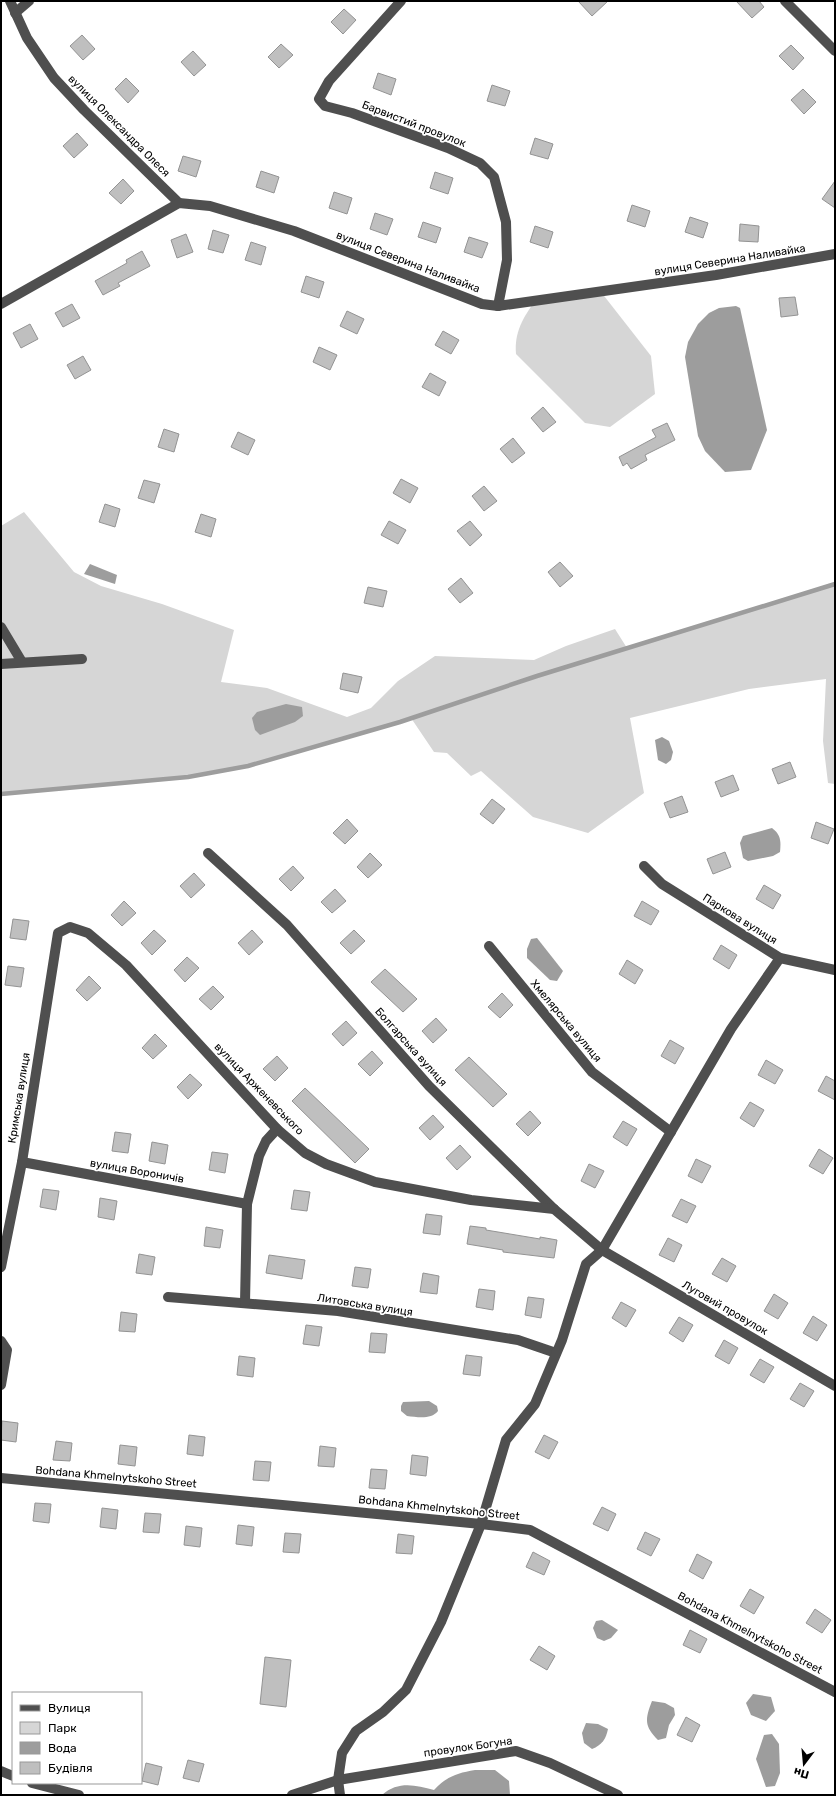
<svg xmlns="http://www.w3.org/2000/svg" width="836" height="1796" viewBox="0 0 836 1796" font-family="Rubik,sans-serif">
<rect width="100%" height="100%" fill="#fff"/>
<g fill="#d6d6d6">
<path d="M 601,292 L 651,356 L 655,394 L 610,427 L 585,423 L 516,354 C 514,333 523,317 536,300 Z"/>
<polygon points="24,512 74,572 101,586 162,604 234,630 221,682 267,688 347,717 371,708 398,681 435,656 534,660 566,646 615,629 627,648 835,584 835,784 828,783 823,741 826,679 749,689 630,718 644,793 588,833 533,817 481,771 471,776 447,753 434,752 411,718 248,766 188,777 1,794 1,526"/>
</g>
<g fill="#9d9d9d">
<polygon points="736,306 740,308 767,430 751,470 725,472 705,451 698,436 685,357 688,342 698,324 709,313 719,308"/>
<polygon points="90,564 117,575 115,584 84,574"/>
<polygon points="286,704 302,707 303,716 295,722 260,735 255,730 252,718 257,712"/>
<polygon points="662,737 669,741 673,752 671,760 666,764 658,760 655,740"/>
<path d="M 772,828 C 781,835 781,841 780,852 L 773,856 L 748,861 L 743,858 L 740,843 L 743,836 Z"/>
<polygon points="537,938 563,971 557,981 550,980 527,958 527,949 531,939"/>
<path d="M 429,1401 L 437,1406 L 438,1411 C 431,1420 417,1417 407,1416 L 401,1411 L 401,1406 L 403,1402 Z"/>
<polygon points="602,1620 618,1630 611,1638 604,1641 597,1638 593,1628 596,1621"/>
<polygon points="753,1694 771,1697 775,1711 766,1721 751,1715 746,1703"/>
<path d="M 652,1701 L 665,1703 L 674,1708 L 675,1715 L 669,1725 L 666,1738 L 658,1740 C 644,1726 645,1719 652,1701 Z"/>
<path d="M 586,1723 L 598,1724 L 608,1729 C 606,1739 602,1745 592,1749 L 584,1743 L 582,1733 Z"/>
<polygon points="772,1734 779,1744 780,1773 775,1786 766,1787 756,1759 764,1735"/>
<path d="M 475,1770 L 495,1770 L 509,1781 L 510,1795 L 382,1795 C 398,1781 415,1785 434,1790 C 446,1777 457,1773 475,1770 Z"/>
</g>
<g fill="none" stroke-linecap="round" stroke-linejoin="round">
<polyline stroke="#9d9d9d" stroke-width="4.5" points="1,794 188,777 248,766 400,722 537,676 835,584"/>
</g>
<g fill="#bfbfbf" stroke="#939393">
<polygon points="578,1 608,1 592,16"/>
<polygon points="736,1 759,1 764,7 752,18"/>
<polygon points="344,9 356,20 343,34 331,22"/>
<polygon points="82,35 95,49 83,60 70,46"/>
<polygon points="281,44 293,55 279,68 268,57"/>
<polygon points="791,45 804,58 793,70 779,56"/>
<polygon points="193,51 206,65 194,76 181,62"/>
<polygon points="378,73 396,79 391,95 373,88"/>
<polygon points="126,78 139,91 128,103 115,89"/>
<polygon points="492,85 510,91 505,106 487,101"/>
<polygon points="803,89 816,102 804,114 791,100"/>
<polygon points="77,133 88,145 74,158 63,146"/>
<polygon points="535,138 553,144 548,159 530,154"/>
<polygon points="183,156 201,161 196,177 178,171"/>
<polygon points="261,171 279,177 274,193 256,187"/>
<polygon points="435,172 453,178 448,194 430,188"/>
<polygon points="123,179 134,191 121,204 109,193"/>
<polygon points="835,181 835,208 822,199"/>
<polygon points="334,192 352,198 347,214 329,208"/>
<polygon points="632,205 650,211 645,227 627,221"/>
<polygon points="375,213 393,219 387,235 370,229"/>
<polygon points="690,217 708,223 703,238 685,232"/>
<polygon points="423,222 441,228 436,243 418,237"/>
<polygon points="740,224 759,226 758,242 739,241"/>
<polygon points="535,226 553,232 548,248 530,242"/>
<polygon points="213,230 229,235 223,253 208,249"/>
<polygon points="186,234 193,252 177,258 171,240"/>
<polygon points="469,237 488,243 482,258 464,252"/>
<polygon points="251,242 266,247 261,265 245,260"/>
<polygon points="142,251 150,266 118,283 120,286 103,295 95,281 127,263 126,260"/>
<polygon points="306,276 324,282 319,298 301,292"/>
<polygon points="795,297 798,315 781,317 779,298"/>
<polygon points="72,304 80,318 63,327 55,313"/>
<polygon points="347,311 364,319 357,334 340,326"/>
<polygon points="30,324 38,339 21,348 13,333"/>
<polygon points="443,331 459,340 451,354 435,345"/>
<polygon points="319,347 337,355 330,370 313,362"/>
<polygon points="83,356 91,370 75,379 67,365"/>
<polygon points="430,373 446,382 439,396 422,387"/>
<polygon points="543,407 556,422 543,432 531,418"/>
<polygon points="667,423 675,440 645,455 647,460 631,469 627,463 623,466 619,457 656,437 652,430"/>
<polygon points="164,429 179,434 174,452 158,447"/>
<polygon points="238,432 255,440 248,455 231,447"/>
<polygon points="513,438 525,453 512,463 500,449"/>
<polygon points="401,479 418,488 410,503 393,493"/>
<polygon points="144,480 160,484 154,503 138,498"/>
<polygon points="484,486 497,501 484,511 472,496"/>
<polygon points="105,504 120,509 115,527 99,522"/>
<polygon points="201,514 216,519 211,537 195,532"/>
<polygon points="389,521 406,530 398,544 381,535"/>
<polygon points="470,521 482,535 470,546 457,531"/>
<polygon points="560,562 573,576 560,587 548,572"/>
<polygon points="461,578 473,593 460,603 448,589"/>
<polygon points="368,587 387,591 383,607 364,603"/>
<polygon points="343,673 362,677 358,693 340,689"/>
<polygon points="790,762 796,777 778,784 772,769"/>
<polygon points="733,775 739,790 721,797 715,782"/>
<polygon points="682,796 688,812 670,818 664,803"/>
<polygon points="492,799 505,809 493,824 480,814"/>
<polygon points="347,819 358,831 345,844 333,833"/>
<polygon points="816,822 834,829 828,844 811,838"/>
<polygon points="725,852 731,867 713,874 707,859"/>
<polygon points="370,853 382,865 368,878 357,867"/>
<polygon points="293,866 304,878 291,891 279,879"/>
<polygon points="194,873 205,885 191,898 180,886"/>
<polygon points="764,885 781,895 773,909 756,899"/>
<polygon points="335,889 346,901 332,913 321,902"/>
<polygon points="124,901 136,913 122,926 111,915"/>
<polygon points="642,901 659,911 651,925 634,916"/>
<polygon points="13,919 29,921 26,940 10,938"/>
<polygon points="154,930 166,941 152,955 141,943"/>
<polygon points="252,930 263,942 249,955 238,943"/>
<polygon points="354,930 365,941 351,954 340,943"/>
<polygon points="721,945 737,955 729,969 713,959"/>
<polygon points="187,957 199,968 185,982 174,970"/>
<polygon points="627,960 643,970 635,984 619,974"/>
<polygon points="8,966 24,968 21,987 5,985"/>
<polygon points="385,969 417,999 403,1012 371,982"/>
<polygon points="89,976 101,988 87,1001 76,990"/>
<polygon points="213,986 224,997 211,1010 199,999"/>
<polygon points="502,993 513,1005 500,1018 488,1007"/>
<polygon points="436,1018 447,1030 433,1043 422,1031"/>
<polygon points="346,1021 357,1033 343,1046 332,1034"/>
<polygon points="155,1034 167,1046 153,1059 142,1048"/>
<polygon points="670,1040 684,1048 675,1064 661,1056"/>
<polygon points="372,1051 383,1063 370,1076 358,1064"/>
<polygon points="277,1056 288,1068 275,1081 263,1069"/>
<polygon points="469,1057 507,1094 493,1107 455,1070"/>
<polygon points="766,1060 783,1070 775,1084 758,1075"/>
<polygon points="190,1074 202,1085 188,1099 177,1087"/>
<polygon points="826,1076 835,1081 835,1100 818,1091"/>
<polygon points="305,1088 369,1149 355,1163 292,1101"/>
<polygon points="750,1102 764,1110 754,1127 740,1118"/>
<polygon points="530,1111 541,1123 528,1136 516,1124"/>
<polygon points="433,1115 444,1127 430,1140 419,1128"/>
<polygon points="623,1121 637,1129 627,1146 613,1137"/>
<polygon points="115,1132 131,1134 128,1153 112,1151"/>
<polygon points="152,1142 168,1145 165,1164 149,1161"/>
<polygon points="460,1145 471,1157 457,1170 446,1158"/>
<polygon points="819,1149 833,1158 823,1174 809,1166"/>
<polygon points="212,1152 228,1154 225,1173 209,1170"/>
<polygon points="696,1159 711,1166 702,1183 688,1176"/>
<polygon points="589,1164 604,1171 595,1188 581,1181"/>
<polygon points="43,1189 59,1191 56,1210 40,1207"/>
<polygon points="294,1190 310,1192 307,1211 291,1209"/>
<polygon points="100,1198 117,1201 114,1220 98,1217"/>
<polygon points="681,1199 696,1206 687,1223 672,1216"/>
<polygon points="426,1214 442,1216 440,1235 423,1233"/>
<polygon points="470,1226 486,1228 486,1230 540,1239 540,1237 557,1240 554,1258 503,1252 503,1250 467,1244"/>
<polygon points="206,1227 223,1230 220,1248 204,1246"/>
<polygon points="668,1238 682,1245 674,1262 659,1255"/>
<polygon points="139,1254 155,1257 152,1275 136,1273"/>
<polygon points="269,1255 305,1260 302,1279 266,1273"/>
<polygon points="722,1258 736,1266 727,1282 712,1274"/>
<polygon points="355,1267 371,1269 368,1288 352,1286"/>
<polygon points="423,1273 439,1276 437,1294 420,1292"/>
<polygon points="479,1289 495,1291 493,1310 476,1307"/>
<polygon points="774,1294 788,1303 778,1319 764,1311"/>
<polygon points="528,1297 544,1299 541,1318 525,1315"/>
<polygon points="621,1302 636,1310 626,1327 612,1318"/>
<polygon points="121,1312 137,1314 135,1332 119,1331"/>
<polygon points="813,1316 827,1325 817,1341 803,1333"/>
<polygon points="679,1317 693,1325 683,1342 669,1333"/>
<polygon points="306,1325 322,1327 319,1346 303,1344"/>
<polygon points="371,1333 387,1334 385,1353 369,1352"/>
<polygon points="724,1340 738,1348 729,1364 715,1356"/>
<polygon points="466,1355 482,1357 480,1376 463,1374"/>
<polygon points="239,1356 255,1358 253,1377 237,1375"/>
<polygon points="760,1359 774,1367 764,1383 750,1375"/>
<polygon points="800,1383 814,1391 804,1407 790,1399"/>
<polygon points="2,1421 18,1423 16,1442 1,1440"/>
<polygon points="189,1435 205,1437 203,1456 187,1454"/>
<polygon points="544,1435 558,1442 549,1459 535,1452"/>
<polygon points="56,1441 72,1443 70,1461 53,1460"/>
<polygon points="120,1445 137,1447 135,1466 118,1464"/>
<polygon points="320,1446 336,1448 334,1467 318,1466"/>
<polygon points="412,1455 428,1457 426,1476 410,1474"/>
<polygon points="255,1461 271,1462 269,1481 253,1480"/>
<polygon points="371,1469 387,1470 385,1489 369,1488"/>
<polygon points="35,1503 51,1504 49,1523 33,1521"/>
<polygon points="602,1507 616,1514 608,1531 593,1524"/>
<polygon points="102,1508 118,1510 116,1529 100,1527"/>
<polygon points="145,1513 161,1514 159,1533 143,1532"/>
<polygon points="238,1525 254,1527 252,1546 236,1544"/>
<polygon points="186,1526 202,1528 200,1547 184,1545"/>
<polygon points="645,1532 660,1539 651,1556 637,1549"/>
<polygon points="285,1533 301,1534 299,1553 283,1552"/>
<polygon points="398,1534 414,1536 412,1554 396,1553"/>
<polygon points="533,1552 550,1561 544,1575 526,1567"/>
<polygon points="697,1554 712,1562 703,1579 689,1571"/>
<polygon points="750,1589 764,1597 754,1614 740,1606"/>
<polygon points="815,1609 831,1620 822,1633 806,1623"/>
<polygon points="690,1630 707,1639 700,1653 683,1645"/>
<polygon points="539,1646 555,1656 547,1670 530,1660"/>
<polygon points="265,1657 291,1660 286,1707 260,1704"/>
<polygon points="686,1717 700,1725 692,1742 677,1735"/>
<polygon points="188,1760 204,1764 199,1782 183,1778"/>
<polygon points="146,1763 162,1767 158,1785 142,1781"/>
</g>
<g fill="none" stroke-linecap="round" stroke-linejoin="round">
<g stroke="#4f4f4f" stroke-width="10">
<polyline points="10,1 27,38 54,78 84,110 179,203"/>
<polyline points="401,1 329,81 319,99 325,106 352,113 448,148 480,163 494,177 506,222 507,260 498,306"/>
<polyline points="785,1 835,51"/>
<polyline points="15,13 29,1"/>
<polyline points="1,304 179,203 210,206 294,231 482,304 498,306 716,275 835,254"/>
<polyline points="1,627 22,662"/>
<polyline points="1,664 82,659"/>
<polyline points="208,853 287,925 429,1086 554,1209 602,1250 835,1386"/>
<polyline points="644,866 662,884 780,958 835,970"/>
<polyline points="489,946 592,1072 671,1132"/>
<polyline points="22,1162 247,1204"/>
<polyline points="1,1267 22,1162 58,933 70,927 88,933 126,965 277,1129 305,1153 326,1164 375,1182 471,1200 554,1209"/>
<polyline points="168,1297 338,1311 518,1340 556,1353"/>
<polyline points="245,1303 247,1204 259,1156 266,1141 277,1129"/>
<polyline points="1,1341 7,1350 1,1385"/>
<polyline points="1,1478 481,1524 530,1530 835,1692"/>
<polyline points="1,1771 13,1776"/>
<polyline points="32,1783 79,1795"/>
<polyline points="292,1795 338,1780 516,1751 550,1763 618,1795"/>
<polyline points="340,1795 338,1780 342,1753 356,1731 383,1712 406,1690 441,1622 481,1524 506,1440 535,1404 562,1340 586,1264 602,1250 731,1029 780,958"/>
</g>
</g>
<g text-anchor="middle" dominant-baseline="central" stroke-width="3.5" stroke-linejoin="round" paint-order="stroke">
<g font-size="11" fill="#000" stroke="#fff">
<text transform="translate(414 124) rotate(21)">Барвистий провулок</text>
<text transform="translate(119 126) rotate(45)">вулиця Олександра Олеся</text>
<text transform="translate(730 260) rotate(-9)">вулиця Северина Наливайка</text>
<text transform="translate(408 262) rotate(21)">вулиця Северина Наливайка</text>
<text transform="translate(740 919) rotate(32)">Паркова вулиця</text>
<text transform="translate(566 1021) rotate(50)">Хмелярська вулиця</text>
<text transform="translate(411 1047) rotate(48)">Болгарська вулиця</text>
<text transform="translate(259 1089) rotate(46)">вулиця Арженевського</text>
<text transform="translate(19 1098) rotate(-81)">Кримська вулиця</text>
<text transform="translate(137 1171) rotate(10)">вулиця Вороничів</text>
<text transform="translate(365 1305) rotate(9)">Литовська вулиця</text>
<text transform="translate(725 1308) rotate(30)">Луговий провулок</text>
<text transform="translate(116 1477) rotate(5)">Bohdana Khmelnytskoho Street</text>
<text transform="translate(439 1508) rotate(6)">Bohdana Khmelnytskoho Street</text>
<text transform="translate(750 1633) rotate(28)">Bohdana Khmelnytskoho Street</text>
<text transform="translate(468 1747) rotate(-8)">провулок Богуна</text>
</g>
</g>
<rect width="836" height="1796" fill="none" stroke="#000000" stroke-width="4"/>
<rect x="12" y="1692" width="130" height="92" fill="#ffffff" stroke="#999999"/>
<rect x="20" y="1705" width="20" height="6" fill="#4f4f4f" stroke="#999999"/>
<text x="48" y="1712" font-size="12" fill="#000000">Вулиця</text>
<rect x="20" y="1722" width="20" height="12" fill="#d6d6d6" stroke="#999999"/>
<text x="48" y="1732" font-size="12" fill="#000000">Парк</text>
<rect x="20" y="1742" width="20" height="12" fill="#9d9d9d" stroke="#999999"/>
<text x="48" y="1752" font-size="12" fill="#000000">Вода</text>
<rect x="20" y="1762" width="20" height="12" fill="#bfbfbf" stroke="#999999"/>
<text x="48" y="1772" font-size="12" fill="#000000">Будівля</text>
<g transform="translate(804 1764) rotate(196)" stroke="#ffffff" stroke-width="3" paint-order="stroke">
<path d="M0-3L7 15L0 10L-7 15Z" fill="#000000"/>
<text y="-6" font-size="11" font-weight="bold" text-anchor="middle" fill="#000000">Пн</text>
</g>
</svg>
